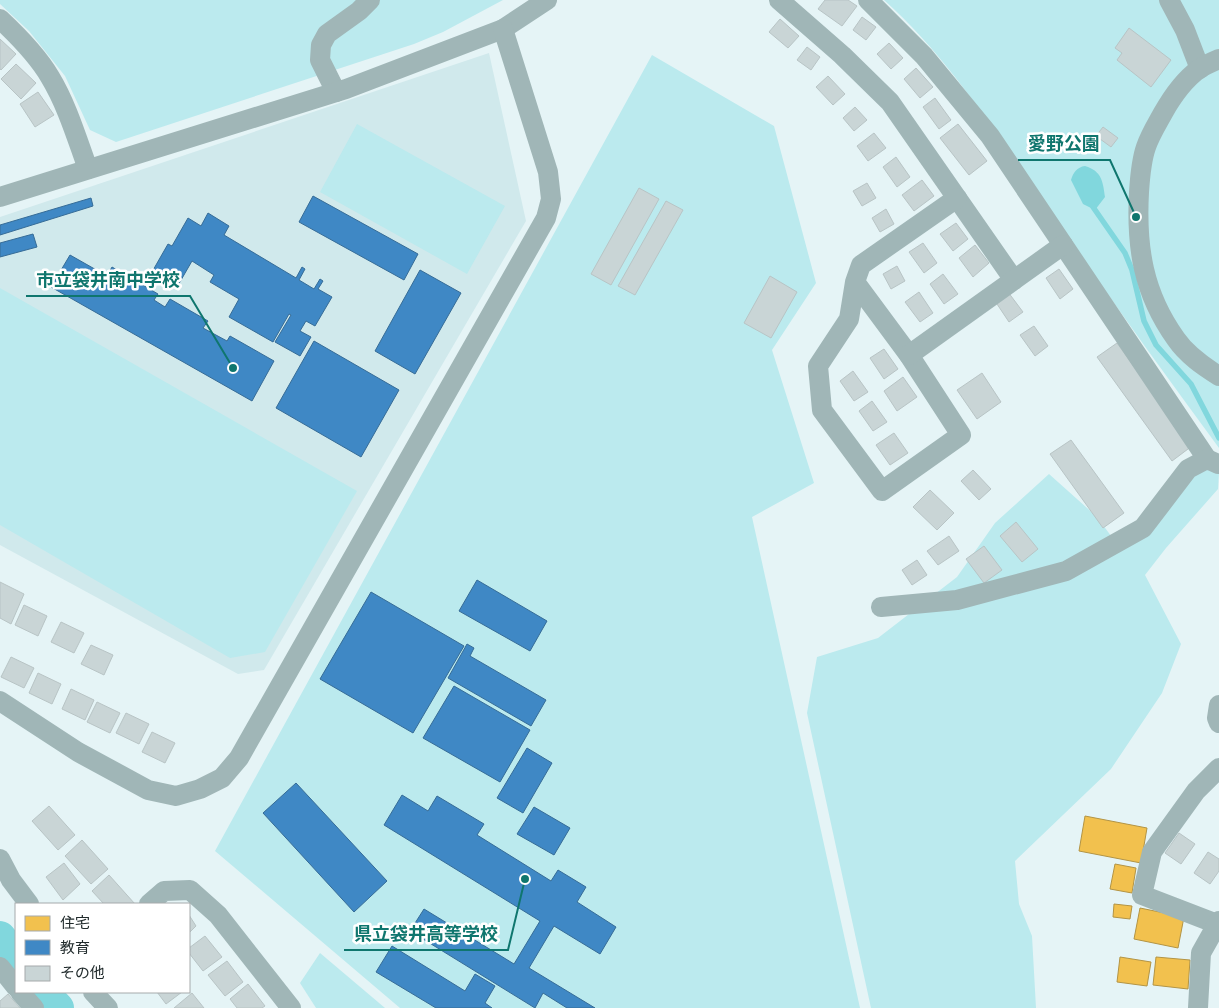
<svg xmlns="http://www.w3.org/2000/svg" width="1219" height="1008" viewBox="0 0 1219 1008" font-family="Raleway,'Noto Sans JP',sans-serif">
<rect width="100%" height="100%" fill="#e5f4f6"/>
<polygon fill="#d0e9ec" points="489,53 526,221 264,670 238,674 0,545 0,217"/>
<g fill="#bbeaee">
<polygon points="0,0 503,0 443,32 414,44 116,142 90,130 65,76 29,31 0,4"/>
<path d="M 884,0 L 1219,0 L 1219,448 C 1160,368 1102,287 1045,205 C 996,133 949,58 884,0 Z"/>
<polygon points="652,55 774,126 816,283 772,350 814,483 752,517 860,1008 400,1008 215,851"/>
<polygon points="357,124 505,206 467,274 320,192"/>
<polygon points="0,288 357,491 265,652 230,658 0,525"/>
<polygon points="1209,466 1219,473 1218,489 1166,548 1145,575 1181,644 1162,693 1111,769 1015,861 1019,904 1032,936 1036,1008 871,1008 807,713 817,657 878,638 957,577 995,523 1049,474 1096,516 1121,549 1189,479"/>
<polygon points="320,953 385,1008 316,1008 300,983"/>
</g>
<path fill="#81d7dd" d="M 1085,166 C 1102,171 1103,182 1105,197 L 1095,210 L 1083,204 L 1071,180 C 1073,173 1077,167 1085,166 Z"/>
<g fill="#f2c14e" stroke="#b39444">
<polygon points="1085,816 1147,828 1141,863 1079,851"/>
<polygon points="1115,864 1136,868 1132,893 1110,889"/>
<polygon points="1114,904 1132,906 1130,919 1113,917"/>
<polygon points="1140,908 1184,917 1178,948 1134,939"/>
<polygon points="1120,957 1151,962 1147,986 1117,982"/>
<polygon points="1156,957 1190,960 1188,989 1153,985"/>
</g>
<g fill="#3f88c5" stroke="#366c97">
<polygon points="313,196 418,254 404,280 299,222"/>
<polygon points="91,198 93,206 0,235 0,225"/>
<polygon points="208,213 229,226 224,235 296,278 302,267 305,269 299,280 314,289 320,279 323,281 318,289 332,297 315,326 306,321 300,331 311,337 300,356 275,342 291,315 289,314 273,342 229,317 239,299 210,282 214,275 192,261 177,287 152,272 168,244 172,246 188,218 201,226"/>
<polygon points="33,234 37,247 0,257 0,243"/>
<polygon points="70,255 107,276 112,267 158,294 154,300 165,307 170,299 208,321 203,328 227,341 230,336 274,361 252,401 51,287"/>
<polygon points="420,270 461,293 415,374 375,351"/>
<polygon points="314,341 399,390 361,457 276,408"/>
<polygon points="477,580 547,621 530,651 459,611"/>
<polygon points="371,592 464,646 413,733 320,679"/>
<polygon points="467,644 474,648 470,656 546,700 531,726 448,678"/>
<polygon points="454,686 530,730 500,782 423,738"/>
<polygon points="527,748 552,763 523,813 497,798"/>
<polygon points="296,783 387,881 354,912 263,813"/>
<polygon points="402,795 428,811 437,796 484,824 477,835 551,881 558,870 586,887 577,902 616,927 600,954 554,926 529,968 595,1008 567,1008 543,993 535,1008 410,931 424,909 514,964 540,921 384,825"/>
<polygon points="534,807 570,828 554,855 517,834"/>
<polygon points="392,946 465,991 475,974 495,986 485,1003 492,1008 436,1008 376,972"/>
</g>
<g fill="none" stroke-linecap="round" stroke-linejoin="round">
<polyline stroke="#81d7dd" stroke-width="5.5" points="1093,207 1125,253 1132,270 1144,321 1156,345 1191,384 1219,438"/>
<g stroke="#81d7dd" stroke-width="32">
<polyline points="0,937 16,958"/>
<polyline points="43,992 58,1008"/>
</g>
</g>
<g fill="#c9d5d6" stroke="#b8c4c5">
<polygon points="825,0 848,0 857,6 842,26 818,9"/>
<polygon points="862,17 876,27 866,40 853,30"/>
<polygon points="780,19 799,36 788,48 769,32"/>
<polygon points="1129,28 1171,60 1151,87 1117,60 1122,53 1115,48"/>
<polygon points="0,39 16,54 1,70 0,69"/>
<polygon points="889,43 903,58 891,69 877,54"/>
<polygon points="807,47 820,57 811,70 797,60"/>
<polygon points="16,64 36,83 21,99 1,79"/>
<polygon points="916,68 933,87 920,98 904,79"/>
<polygon points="828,76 845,94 833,105 816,87"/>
<polygon points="38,92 54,115 35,127 20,104"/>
<polygon points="935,98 951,120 939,129 923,107"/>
<polygon points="855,107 867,120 854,131 843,118"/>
<polygon points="958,124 987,161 969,175 940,138"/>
<polygon points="1103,127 1118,138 1111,147 1096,136"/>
<polygon points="874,133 886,148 868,161 857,146"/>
<polygon points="896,157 910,177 897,187 883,167"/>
<polygon points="922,180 934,196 914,211 902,195"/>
<polygon points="867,183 876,198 862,206 853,191"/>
<polygon points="639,188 659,199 611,285 591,274"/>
<polygon points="666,201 683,210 635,295 618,286"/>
<polygon points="886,209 894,224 880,232 872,218"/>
<polygon points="956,223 968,239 953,251 940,234"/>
<polygon points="923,243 937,263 924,273 909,252"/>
<polygon points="975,245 989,263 973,277 959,258"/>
<polygon points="897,266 905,281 891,289 883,274"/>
<polygon points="1059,269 1073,289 1060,299 1046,278"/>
<polygon points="943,274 958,294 944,304 930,284"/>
<polygon points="770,276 797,292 771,338 744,323"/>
<polygon points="919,292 933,313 920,322 905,302"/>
<polygon points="1008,292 1023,312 1009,322 995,301"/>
<polygon points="1034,326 1048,346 1035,356 1020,335"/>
<polygon points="1117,343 1192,446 1172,461 1097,357"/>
<polygon points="884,349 898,369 884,379 870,358"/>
<polygon points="853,371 868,392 854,401 840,381"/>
<polygon points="982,373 1001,402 977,419 957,390"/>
<polygon points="903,377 917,397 897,411 884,391"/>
<polygon points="872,401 887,422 873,431 859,411"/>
<polygon points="894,433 908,453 890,465 876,445"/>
<polygon points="1071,440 1124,513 1103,528 1050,454"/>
<polygon points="973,470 991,489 979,500 961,481"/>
<polygon points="930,490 954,513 937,530 913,507"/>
<polygon points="1016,522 1038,549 1022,562 1000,536"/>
<polygon points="949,536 959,551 938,565 927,551"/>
<polygon points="984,546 1002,570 984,583 966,559"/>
<polygon points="917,560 927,575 912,585 902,570"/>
<polygon points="0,582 24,594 11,624 0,618"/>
<polygon points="24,605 47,616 38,636 15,625"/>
<polygon points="61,622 84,633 74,653 51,642"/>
<polygon points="91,645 113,655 104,675 81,664"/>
<polygon points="11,657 34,668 24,688 1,677"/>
<polygon points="38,673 61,684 52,704 29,693"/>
<polygon points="71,689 94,700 85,720 62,709"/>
<polygon points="97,702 120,713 110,733 87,722"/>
<polygon points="126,713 149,724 139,744 116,733"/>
<polygon points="152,732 175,743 165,763 142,752"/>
<polygon points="49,806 75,835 58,850 32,821"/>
<polygon points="1179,833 1195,844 1181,864 1165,853"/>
<polygon points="82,840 108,869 91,884 65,856"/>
<polygon points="1208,852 1219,859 1219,871 1210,884 1194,873"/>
<polygon points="64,863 80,884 63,900 46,877"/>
<polygon points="109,875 135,904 104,904 92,891"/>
<polygon points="189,915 196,926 189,933"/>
<polygon points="205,936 222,957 203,971 189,953 189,948"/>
<polygon points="227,961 243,982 225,996 208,975"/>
<polygon points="248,984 265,1006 262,1008 237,1008 230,999"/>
<polygon points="157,992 182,992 166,1004"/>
<polygon points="192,993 204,1008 174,1008"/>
<polygon points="8,994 20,1008 0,1008 0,1001"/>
</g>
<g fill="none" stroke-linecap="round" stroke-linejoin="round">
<g stroke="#a0b6b7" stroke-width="20">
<polyline points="779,0 842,55 890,102 1014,280"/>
<polyline points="868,0 924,56 990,136 1207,459"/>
<polyline points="1169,0 1185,30 1200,69"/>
<path d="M 0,19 C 16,34 39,58 50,77 C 67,105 77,139 88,169"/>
<path d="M 1219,59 C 1212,62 1205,65 1199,69 C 1184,80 1172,97 1163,113 C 1157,124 1150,135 1146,147 C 1141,161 1140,177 1139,192 C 1136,247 1143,293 1176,339 C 1187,355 1203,366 1219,376"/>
<polyline points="336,92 320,60 321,45 327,34 359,11 370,0"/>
<polyline points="0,197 346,89 503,29 547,0"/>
<polyline points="855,282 909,355 961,435 882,491 822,410 818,366 849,319 855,282 861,265 957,198"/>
<polyline points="909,355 1063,245"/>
<polyline points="881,607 957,600 1066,571 1143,528 1188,469 1207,459 1218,464"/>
<polyline points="0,701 78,752 148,790 176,796 200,789 222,778 239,758 546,218 551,199 548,172 503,29"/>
<polyline points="1219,705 1217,718 1219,723"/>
<polyline points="0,859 11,880 29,904"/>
<polyline points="149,904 164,891 190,890 218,915 291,1008"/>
<polyline points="1217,924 1142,895 1152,852 1196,791 1219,768"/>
<polyline points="0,967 16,987"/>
<polyline points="20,992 34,1008"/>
<polyline points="93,992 108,1008"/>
<polyline points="1198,1008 1201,953 1219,921"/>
</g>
</g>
<path fill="none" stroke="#0f766e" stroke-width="2" d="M1136 217L1110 160H1018M233 368L190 296H26M525 879L508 950H344"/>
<g fill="#0f766e" stroke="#fff" stroke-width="2">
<circle cx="1136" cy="217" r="5"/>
<circle cx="233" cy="368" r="5"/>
<circle cx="525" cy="879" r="5"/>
</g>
<g font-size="18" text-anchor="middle" font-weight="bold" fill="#0f766e" stroke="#fff" stroke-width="5" stroke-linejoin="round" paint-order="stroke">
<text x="1064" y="150">愛野公園</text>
<text x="108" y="286">市立袋井南中学校</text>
<text x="426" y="940">県立袋井高等学校</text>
</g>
<rect x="15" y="903" width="175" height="90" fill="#ffffff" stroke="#a6aaab"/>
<rect x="25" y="916" width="25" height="15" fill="#f2c14e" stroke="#a6aaab"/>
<text x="60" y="928" font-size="15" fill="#212b2c">住宅</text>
<rect x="25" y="940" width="25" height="15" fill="#3f88c5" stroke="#a6aaab"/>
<text x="60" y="953" font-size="15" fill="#212b2c">教育</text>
<rect x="25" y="966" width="25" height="15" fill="#c9d5d6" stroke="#a6aaab"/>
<text x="60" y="978" font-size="15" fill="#212b2c">その他</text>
</svg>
